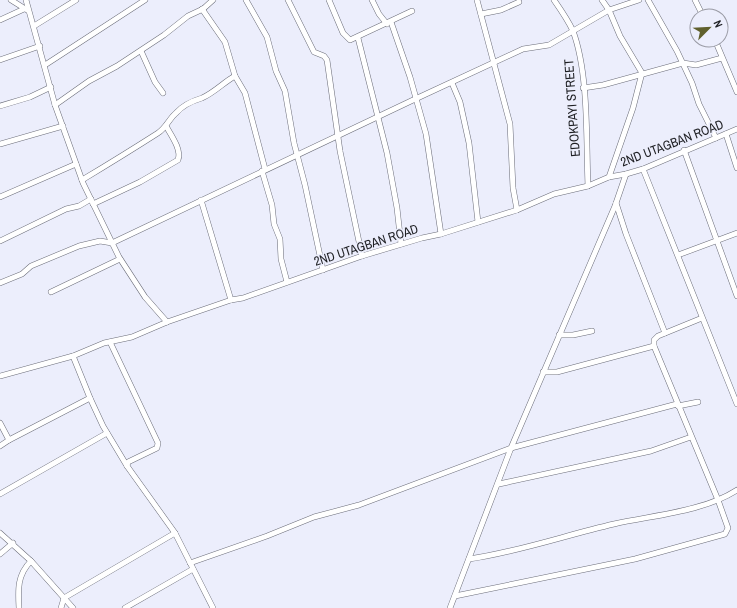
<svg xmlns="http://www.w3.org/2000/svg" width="737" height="608" viewBox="0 0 737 608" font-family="'Archivo Narrow',sans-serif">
<rect width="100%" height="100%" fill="#eceefc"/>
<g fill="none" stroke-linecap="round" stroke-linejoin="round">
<g stroke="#6b6d79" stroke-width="6">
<g id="minor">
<polyline points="11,0 27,10"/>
<polyline points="26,0 55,105 83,183 119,257 145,297 167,322"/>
<polyline points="246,0 267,37 276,71 285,91 294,143 305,185 323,270"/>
<polyline points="288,0 314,52 324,56 327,60 340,151 362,256"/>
<polyline points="329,0 343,33 350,40 412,11"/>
<polyline points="372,0 379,14 387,24"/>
<polyline points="477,0 510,124 513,188 517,210"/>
<path d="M 554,0 C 561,10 568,20 573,31 C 589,74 586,140 588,186"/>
<polyline points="602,0 609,10 620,36 642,73 633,108 609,177"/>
<polyline points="648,0 677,51 692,83 699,104 716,138"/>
<polyline points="695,0 703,16"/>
<polyline points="202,9 225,42 235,76 245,93 265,169"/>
<polyline points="481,14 501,10 519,2"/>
<polyline points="0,20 24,9"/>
<polyline points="391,22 410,77 426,134 441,234"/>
<polyline points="34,26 76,0"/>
<polyline points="358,38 387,153 397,208 401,244"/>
<polyline points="715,40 737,92"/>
<polyline points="141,51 155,82 163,93"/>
<polyline points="0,60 40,46"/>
<polyline points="45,65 145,0"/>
<polyline points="452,83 460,102 469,143 478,222"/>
<polyline points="583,88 603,85 683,63 696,65 722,58"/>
<polyline points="55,105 89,81 117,66 164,35 188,16 203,9 213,0"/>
<polyline points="0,106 30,97 51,87"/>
<polyline points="726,134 737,168"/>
<polyline points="0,144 63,126"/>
<polyline points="684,150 737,296"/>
<polyline points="643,169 737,404"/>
<polyline points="262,171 272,205 274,224 280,239 281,259 287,282"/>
<path d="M 82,180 C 107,165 133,149 158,133 C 166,128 169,119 176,113 C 183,105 192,101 202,98 C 214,93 224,82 235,76"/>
<polyline points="0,197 76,164"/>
<polyline points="201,200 231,300"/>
<polyline points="616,203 626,234 665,333"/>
<path d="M 93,204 L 140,182 L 178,160 C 182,150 171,135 166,126"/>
<polyline points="0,241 66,209 79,206 91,199"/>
<polyline points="112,243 411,101 523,49 549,45 609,10 639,0"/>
<polyline points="678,255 737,233"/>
<polyline points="0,283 22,274 31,266 79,246 100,241 112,243"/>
<polyline points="51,292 120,259"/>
<polyline points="559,335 573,335 592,331"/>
<polyline points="110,342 158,443 157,448 128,462 127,466"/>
<polyline points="73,356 90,398 103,426 127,466 175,533 213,608"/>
<polyline points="543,372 557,372 654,346"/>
<polyline points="0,376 73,356 104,343 132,337 167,322 231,300 243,298 362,256 422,238 441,234 517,210 554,194 588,186 609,177 626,174 643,169 737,129"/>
<polyline points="678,406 698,402"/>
<polyline points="0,423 9,440 0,446"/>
<polyline points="9,440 90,398"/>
<polyline points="499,484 651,451 691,437"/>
<polyline points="0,494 107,433"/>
<polyline points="0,533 31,561 73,608"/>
<polyline points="0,554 13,543"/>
<path d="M 469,559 C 518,552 566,535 614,524 C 653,515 703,512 737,490"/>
<polyline points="190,563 267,536 314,517 359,505 511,448 677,404"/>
<polyline points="455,596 635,559 725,534 728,528 718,500 654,346 654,340 658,336 702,318"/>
<path d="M 19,608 C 18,590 17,575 31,561"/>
<polyline points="61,608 64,598 175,533"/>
<polyline points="125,608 193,569"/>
<polyline points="450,608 511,448 615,206 626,174"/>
</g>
</g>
<use href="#minor" stroke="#fff" stroke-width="5"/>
</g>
<g text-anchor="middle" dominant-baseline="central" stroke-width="3" stroke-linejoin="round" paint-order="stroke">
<g font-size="13" fill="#1e1f23" stroke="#eceefc">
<text transform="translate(572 108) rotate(-94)">EDOKPAYI STREET</text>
<text transform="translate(672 143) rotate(-21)">2ND UTAGBAN ROAD</text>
<text transform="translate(366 245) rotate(-18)">2ND UTAGBAN ROAD</text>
</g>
</g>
<g transform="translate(709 28) rotate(66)"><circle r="19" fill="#eceefc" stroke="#9a9ba5"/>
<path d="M0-3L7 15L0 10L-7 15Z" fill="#60602d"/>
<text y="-6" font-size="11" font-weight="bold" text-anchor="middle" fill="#1e1f23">N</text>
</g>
</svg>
